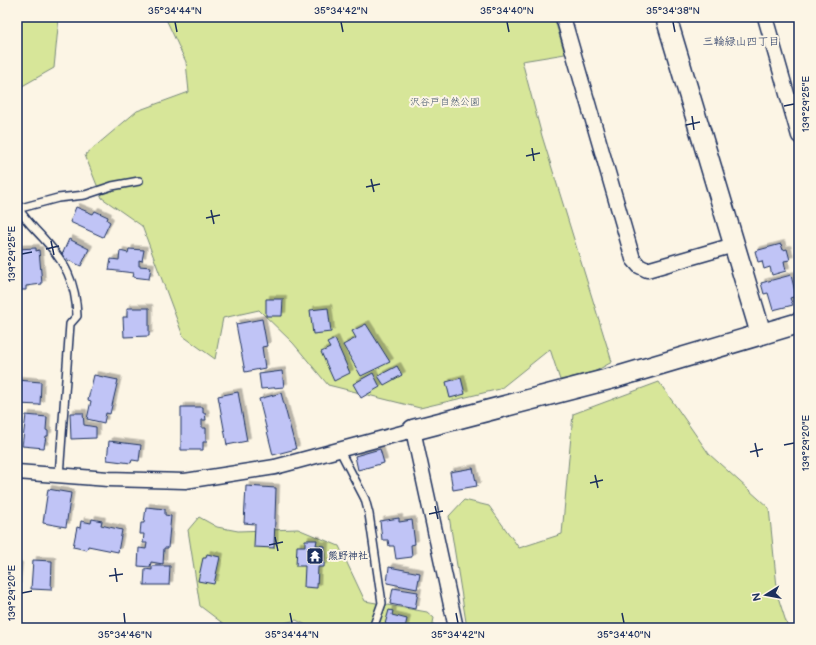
<svg xmlns="http://www.w3.org/2000/svg" width="816" height="645" viewBox="0 0 816 645" font-family="'Balsamiq Sans','Klee One',sans-serif">
<defs>
<filter id="shadow"><feDropShadow dx="3.5" dy="-3.5" stdDeviation="0" flood-color="#0004"/></filter>
</defs>
<rect width="100%" height="100%" fill="#fcf5e5"/>
<filter id="ink" filterUnits="userSpaceOnUse"><feTurbulence type="fractalNoise" baseFrequency=".025" numOctaves="2"/><feDisplacementMap in="SourceGraphic" scale="8" xChannelSelector="R" yChannelSelector="G"/><feConvolveMatrix kernelMatrix="1 2 1 2 8 2 1 2 1" color-interpolation-filters="sRGB"/></filter>
<g filter="url(#ink)">
<g fill="#d7e699" stroke="#798a7c">
<polygon points="17,17 59,17 54,68 17,89"/>
<polygon points="165,17 554,17 565,54 522,61 542,136 612,362 594,372 560,380 550,349 500,389 420,408 328,385 293,343 259,310 223,318 215,359 183,336 142,226 102,198 85,155 137,111 189,92 186,62"/>
<polygon points="659,382 709,454 769,508 778,597 788,628 467,628 449,516 464,500 489,506 519,548 562,534 573,414"/>
<polygon points="199,517 217,527 238,531 298,529 339,546 365,601 427,612 434,618 432,628 312,628 296,620 265,628 229,628 200,606 188,530"/>
</g>
<g fill="#c0c4f6" stroke="#1b2f5e" filter="url(#shadow)">
<polygon points="76,207 93,214 95,211 108,217 107,220 110,222 103,237 70,222"/>
<polygon points="69,239 89,249 81,266 61,257"/>
<polygon points="781,244 783,250 787,249 790,260 784,261 786,271 772,275 770,267 764,269 762,261 758,262 755,251"/>
<polygon points="36,248 36,251 39,250 42,284 26,286 26,290 20,290 19,286 17,287 17,249"/>
<polygon points="129,249 144,250 142,261 139,260 139,266 151,267 149,279 133,277 134,273 109,270 111,259 119,260 120,251 128,253"/>
<polygon points="791,275 796,296 790,298 793,305 773,310 768,293 764,294 761,283"/>
<polygon points="266,299 283,299 282,316 266,316"/>
<polygon points="127,308 149,308 149,336 124,337 123,317 127,317"/>
<polygon points="328,308 331,332 313,334 310,310"/>
<polygon points="262,319 267,346 262,347 265,368 245,372 236,324"/>
<polygon points="366,324 390,362 361,376 343,345 356,338 352,331"/>
<polygon points="335,339 350,373 334,381 321,352 330,348 327,343"/>
<polygon points="397,366 402,375 384,385 378,376"/>
<polygon points="282,371 284,387 261,389 259,374"/>
<polygon points="373,373 380,387 361,398 353,384"/>
<polygon points="94,375 118,380 110,414 106,413 104,423 87,419 91,401 88,400"/>
<polygon points="461,378 465,394 450,398 446,382"/>
<polygon points="17,380 41,382 40,405 17,404"/>
<polygon points="238,392 247,441 227,445 218,396"/>
<polygon points="281,393 296,449 273,455 259,399"/>
<polygon points="181,407 203,407 203,413 205,413 206,420 202,420 202,428 206,428 206,442 203,442 203,450 181,450"/>
<polygon points="70,413 83,413 84,425 96,427 96,438 71,439"/>
<polygon points="26,415 47,417 46,430 48,431 48,436 46,436 44,448 22,446"/>
<polygon points="109,441 141,445 139,461 132,460 131,463 107,460"/>
<polygon points="380,449 384,463 358,470 355,456"/>
<polygon points="473,468 477,486 453,490 450,472"/>
<polygon points="246,486 276,488 274,548 254,547 255,524 244,523"/>
<polygon points="48,489 71,493 66,527 43,523"/>
<polygon points="146,507 165,509 165,515 171,516 168,548 164,548 163,564 151,562 150,567 138,566 139,548 146,549 147,543 143,543 144,534 140,534 141,523 144,523"/>
<polygon points="399,518 399,522 412,520 415,544 411,545 412,557 396,559 394,546 389,546 388,540 382,540 380,521"/>
<polygon points="92,519 102,521 101,525 122,530 118,552 88,546 87,550 73,547 77,527 80,528 81,521 91,523"/>
<polygon points="305,540 317,540 316,545 325,546 324,567 318,567 317,588 304,587 305,566 296,566 297,546 305,546"/>
<polygon points="207,554 220,557 214,584 198,581 203,558 206,558"/>
<polygon points="33,560 52,561 51,590 31,589"/>
<polygon points="17,565 19,566 17,587"/>
<polygon points="152,566 170,566 169,585 144,585 145,569 152,570"/>
<polygon points="389,567 420,573 417,589 387,583"/>
<polygon points="393,588 418,592 415,609 390,604"/>
<polygon points="389,610 393,611 392,615 407,619 405,628 389,628 389,625 385,624"/>
</g>
<g fill="none" stroke-linecap="round" stroke-linejoin="round">
<g stroke="#1b2f5e" stroke-width="10">
<g id="lane">
<polyline points="17,209 58,198 85,195 112,186 139,181"/>
<path d="M 19,209 C 25,220 34,228 43,238 C 65,262 76,282 77,316 L 70,324 L 59,476"/>
<polyline points="339,449 365,499 369,514 382,603 373,628"/>
</g>
</g>
<g stroke="#1b2f5e" stroke-width="17">
<g id="street">
<polyline points="563,17 633,259 639,266 647,270 734,245"/>
<polyline points="765,17 799,136"/>
<polyline points="17,472 108,479 185,481 275,467 413,430 456,628"/>
</g>
</g>
<g stroke="#1b2f5e" stroke-width="23">
<g id="secondary">
<polyline points="666,17 761,334"/>
<polyline points="413,430 617,377 799,323"/>
</g>
</g>
<use href="#lane" stroke="#fcf5e5" stroke-width="7"/>
<use href="#street" stroke="#fcf5e5" stroke-width="14"/>
<use href="#secondary" stroke="#fcf5e5" stroke-width="20"/>
</g>
</g>
<path fill="none" stroke="#1b2f5e" stroke-width="1.5" d="M 175,22 L 177,32M 341,22 L 343,32M 507,22 L 509,32M 673,22 L 675,32M 784,106 L 794,104M 692,116 L 694,130M 686,125 L 700,122M 532,148 L 534,161M 526,156 L 540,153M 371,179 L 374,192M 366,187 L 380,184M 211,210 L 214,224M 206,218 L 220,215M 51,241 L 54,255M 46,249 L 59,246M 22,254 L 32,252M 755,443 L 758,457M 784,445 L 794,443M 750,452 L 763,449M 595,475 L 598,488M 590,483 L 603,480M 435,506 L 438,519M 429,514 L 443,511M 275,537 L 278,551M 269,545 L 283,542M 115,568 L 117,582M 109,576 L 123,574M 22,593 L 32,591M 124,613 L 125,623M 290,613 L 292,623M 456,613 L 458,623M 622,613 L 624,623"/>
<defs>
<g id="temple-square" transform="scale(0.9)"><rect x="-9" y="-9" width="18" height="18" rx="4" fill="#1b2f5e" stroke="#fcf5e5"/><path d="M0-6L5-2H3V0L6.5 2.5H4V6H1.5V3h-3V6H-4V2.5H-6.5L-3 0V-2H-5Z" fill="#fff"/></g>
</defs>
<g fill-rule="evenodd">
<use href="#temple-square" x="315" y="556"/>
</g>
<g text-anchor="middle" dominant-baseline="central" stroke-width="4" stroke-linejoin="round" paint-order="stroke">
<g font-size="10" fill="#41546a" stroke="#fcf5e5">
<text x="445" y="102">沢谷戸自然公園</text>
</g>
<g font-size="10" font-weight="bold" fill="#1b2f5e" stroke="#fcf5e5" text-anchor="start">
<text x="328" y="556">熊野神社</text>
</g>
<g font-size="11" fill="#1b2f5e" stroke="#fcf5e5">
<text x="741" y="41">三輪緑山四丁目</text>
</g>
</g>
<rect width="816" height="645" fill="none" stroke="#fcf5e5" stroke-width="44"/>
<g transform="translate(766 595) rotate(259)" stroke="#fcf5e5" stroke-width="3" paint-order="stroke">
<path d="M0-3L7 15L0 10L-7 15Z" fill="#1b2f5e"/>
<text y="-6" font-size="11" font-weight="bold" text-anchor="middle" fill="#1b2f5e">N</text>
</g>
<rect x="22" y="22" width="772" height="601" fill="none" stroke="#1b2f5e" stroke-width="1.5"/>
<g font-size="10" text-anchor="middle" fill="#1b2f5e">
<text x="175" y="14">35°34'44"N</text>
<text x="341" y="14">35°34'42"N</text>
<text x="507" y="14">35°34'40"N</text>
<text x="673" y="14">35°34'38"N</text>
<text transform="translate(805 104) rotate(-90)" y="4">139°29'25"E</text>
<text transform="translate(11 254) rotate(-90)" y="4">139°29'25"E</text>
<text transform="translate(805 443) rotate(-90)" y="4">139°29'20"E</text>
<text transform="translate(11 593) rotate(-90)" y="4">139°29'20"E</text>
<text x="125" y="638">35°34'46"N</text>
<text x="292" y="638">35°34'44"N</text>
<text x="458" y="638">35°34'42"N</text>
<text x="624" y="638">35°34'40"N</text>
</g>
</svg>
